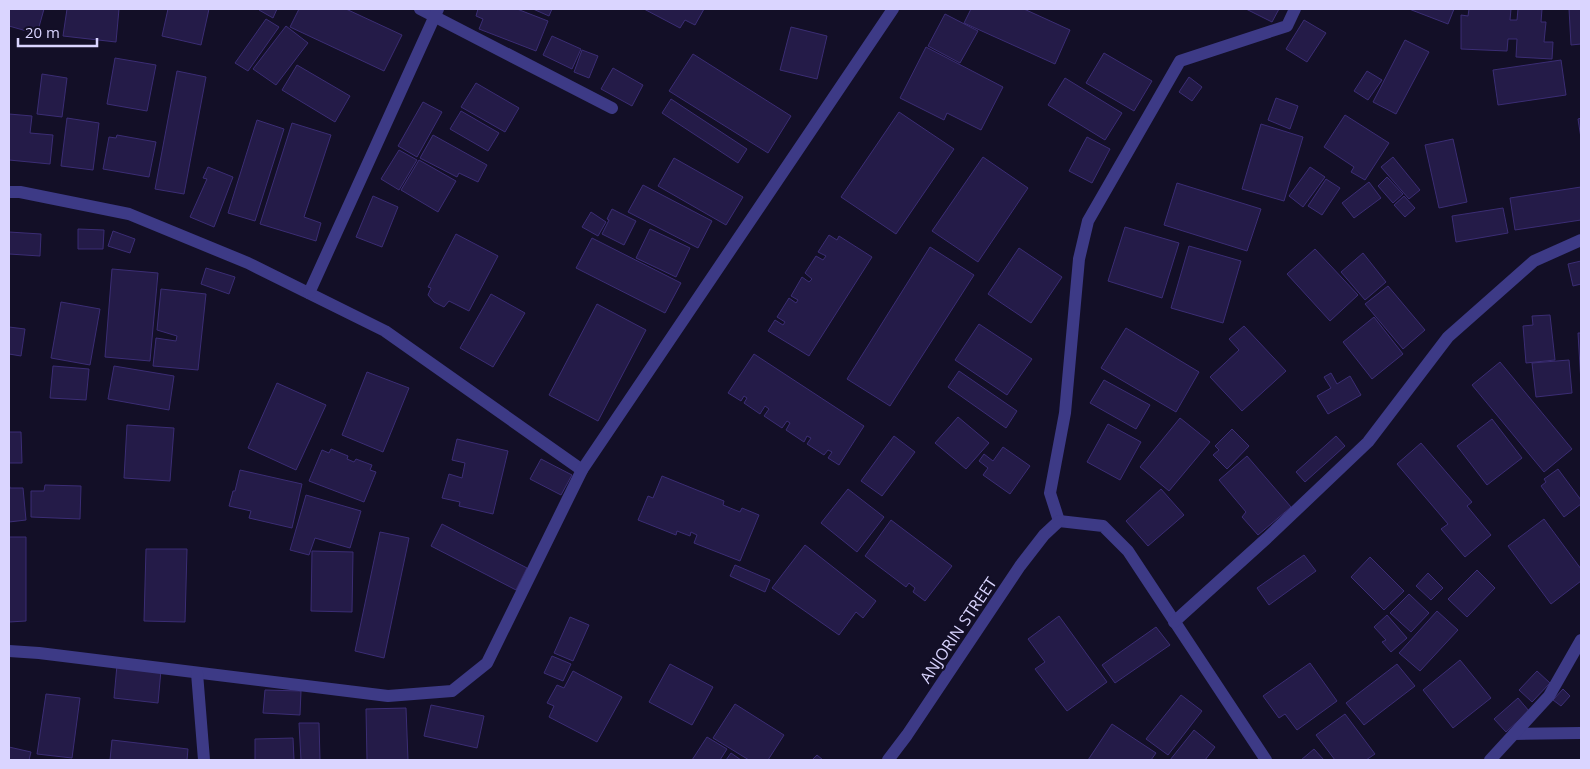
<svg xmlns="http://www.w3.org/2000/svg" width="1590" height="769" viewBox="0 0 1590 769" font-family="'Open Sans',sans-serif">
<rect width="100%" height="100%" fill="#130f27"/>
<g fill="#241b48" stroke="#3b2d74">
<polygon points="9,9 44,9 37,34 9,26"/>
<polygon points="67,9 119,9 116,42 63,36"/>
<polygon points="168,9 209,9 201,45 162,36"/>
<polygon points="259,9 277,9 273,18 259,10"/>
<polygon points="299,9 346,9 402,35 384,71 290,27"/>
<polygon points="478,9 517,9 548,21 536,51 479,29 483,19 476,16"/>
<polygon points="533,9 552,9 549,16"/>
<polygon points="644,9 704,9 695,25 685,20 680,28"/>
<polygon points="971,9 1024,9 1070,30 1055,64 964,23"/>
<polygon points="1246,9 1279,9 1272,22"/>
<polygon points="1409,9 1454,9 1448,24"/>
<polygon points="1469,9 1511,9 1510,20 1517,20 1518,9 1542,9 1541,22 1546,22 1544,42 1553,42 1552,59 1516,57 1517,39 1508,39 1507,51 1461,49 1461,15 1468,16"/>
<polygon points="1569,9 1581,9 1581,44 1571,45"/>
<polygon points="945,14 978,31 960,63 928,46"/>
<polygon points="266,19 279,27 248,71 235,63"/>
<polygon points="1304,20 1326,33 1307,62 1286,49"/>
<polygon points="286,26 308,43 276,85 253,69"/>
<polygon points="791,27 827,36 817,79 780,70"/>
<polygon points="552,36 581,49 572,69 543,55"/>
<polygon points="1405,40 1429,52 1396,114 1373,102"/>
<polygon points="926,47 1003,87 981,130 947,113 944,120 900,98"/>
<polygon points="582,50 598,56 589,78 574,72"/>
<polygon points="1104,53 1152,81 1134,111 1086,83"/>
<polygon points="693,54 791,116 768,153 669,91"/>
<polygon points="115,58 156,65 147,111 107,104"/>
<polygon points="1561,60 1566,95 1498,105 1493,70"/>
<polygon points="297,65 350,96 335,122 282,90"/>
<polygon points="613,68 643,85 632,106 601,89"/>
<polygon points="177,71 206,77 184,194 155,189"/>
<polygon points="1367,71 1382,80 1368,100 1354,91"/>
<polygon points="42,74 67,78 62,117 37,114"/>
<polygon points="1189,77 1202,87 1192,101 1179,92"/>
<polygon points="1065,78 1122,113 1105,140 1048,105"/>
<polygon points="476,83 519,108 505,132 461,107"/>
<polygon points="1276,98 1298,106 1290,129 1268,120"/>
<polygon points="671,99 747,149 738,163 662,113"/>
<polygon points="423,102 442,112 417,157 398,146"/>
<polygon points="461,111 499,133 488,151 450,129"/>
<polygon points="899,112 954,149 896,234 841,197"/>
<polygon points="9,114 32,116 30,133 53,135 50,164 9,160"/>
<polygon points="1345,115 1389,143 1365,180 1351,172 1354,167 1324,147"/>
<polygon points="67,118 99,123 93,170 61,166"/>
<polygon points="1581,118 1581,138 1578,119"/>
<polygon points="257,120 284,129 255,221 228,213"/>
<polygon points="292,123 331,135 304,217 321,223 316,241 260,224"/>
<polygon points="1261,124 1303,137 1284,201 1242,189"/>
<polygon points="117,135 156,142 149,177 103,169 109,137 116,138"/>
<polygon points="433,135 487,165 478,182 459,173 457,177 420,158"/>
<polygon points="1087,137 1110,149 1092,183 1069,171"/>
<polygon points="1453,139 1467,202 1439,208 1425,145"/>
<polygon points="399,150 417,160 399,190 381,179"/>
<polygon points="983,157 1028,188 978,262 932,231"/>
<polygon points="1393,157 1420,190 1409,199 1381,167"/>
<polygon points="674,158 743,197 726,225 658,186"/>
<polygon points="419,160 456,181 438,212 401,190"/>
<polygon points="208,167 233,177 214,227 190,217 207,179 203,178"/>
<polygon points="1310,167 1325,177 1303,207 1289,196"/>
<polygon points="1387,177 1403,194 1393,203 1378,186"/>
<polygon points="1326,179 1340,188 1322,215 1308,206"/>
<polygon points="1369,182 1381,198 1354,218 1342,203"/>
<polygon points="1177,183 1261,209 1247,251 1164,225"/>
<polygon points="643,185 712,221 698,248 628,212"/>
<polygon points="1581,187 1581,220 1515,230 1510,198"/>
<polygon points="373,196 398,207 382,247 356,237"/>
<polygon points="1404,196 1415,208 1405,217 1394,205"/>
<polygon points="1503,208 1508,233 1456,242 1452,216"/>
<polygon points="612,209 636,221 624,245 602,234 609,220 607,219"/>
<polygon points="591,212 606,222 598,236 582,227"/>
<polygon points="1125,227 1179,243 1162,298 1108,281"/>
<polygon points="78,229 104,230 103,249 78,249"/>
<polygon points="650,229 690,248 676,277 636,258"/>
<polygon points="113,231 135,239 130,253 108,246"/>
<polygon points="9,232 41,234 40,256 9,254"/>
<polygon points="456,234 498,256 469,311 449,301 444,307 434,302 428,295 431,288 428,287"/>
<polygon points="829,235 837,240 839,236 872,257 809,356 768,331 775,320 783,325 785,322 777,317 789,298 796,303 798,300 791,296 802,277 809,282 812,279 805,273 816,256 823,260 826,256 818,252"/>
<polygon points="592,238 681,283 665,313 576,268"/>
<polygon points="1189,246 1241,261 1223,323 1171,308"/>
<polygon points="930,247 974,275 890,406 847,379"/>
<polygon points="1019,248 1062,277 1031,323 988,294"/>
<polygon points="1315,249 1358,295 1330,321 1287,274"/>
<polygon points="1363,253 1386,282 1365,300 1341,272"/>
<polygon points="1581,261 1581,284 1573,286 1568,264"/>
<polygon points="206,268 235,277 229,294 201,284"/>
<polygon points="112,269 158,273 150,361 105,357"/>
<polygon points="1388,286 1425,330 1403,349 1365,304"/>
<polygon points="161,289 206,294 198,370 153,366 156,338 176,341 177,336 157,330"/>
<polygon points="491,294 525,313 493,367 460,348"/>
<polygon points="61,302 100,309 90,365 51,358"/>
<polygon points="597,304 646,330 598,421 549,395"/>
<polygon points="1550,315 1555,360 1526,363 1523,326 1533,325 1532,316"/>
<polygon points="1374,317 1403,354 1372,379 1343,342"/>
<polygon points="979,324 1032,359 1007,395 955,360"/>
<polygon points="1244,326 1286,371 1242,411 1210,377 1239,350 1229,339"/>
<polygon points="9,327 25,329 21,356 9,354"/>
<polygon points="1126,328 1199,372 1176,412 1101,368"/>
<polygon points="1578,333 1581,333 1581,383"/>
<polygon points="754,354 864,426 839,465 828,458 832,452 828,450 824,455 807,444 811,438 807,436 804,442 786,430 790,423 787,421 782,428 764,416 769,409 765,406 760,414 744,403 747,398 744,396 741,401 728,393"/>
<polygon points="1569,360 1572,393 1536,397 1532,363"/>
<polygon points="1500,362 1572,449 1544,472 1472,385"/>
<polygon points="53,366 89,369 86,400 50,398"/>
<polygon points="114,366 174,376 169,410 108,399"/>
<polygon points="959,371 1017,411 1006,428 948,387"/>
<polygon points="367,372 409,388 383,452 342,435"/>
<polygon points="1331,373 1337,384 1350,376 1361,395 1328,414 1317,396 1331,388 1324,377"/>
<polygon points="1104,380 1150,405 1136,429 1090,403"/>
<polygon points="277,383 326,405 296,470 248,448"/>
<polygon points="958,417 989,443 966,469 935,443"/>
<polygon points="1180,418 1210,442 1169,491 1140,467"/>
<polygon points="1492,419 1522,458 1487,485 1457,446"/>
<polygon points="1108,424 1141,442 1120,480 1087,462"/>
<polygon points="127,425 174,428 170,481 124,478"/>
<polygon points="1232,429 1249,446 1227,469 1213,455 1219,450 1215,446"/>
<polygon points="9,432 21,432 22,463 9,463"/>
<polygon points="894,436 915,452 882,496 861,481"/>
<polygon points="1336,436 1345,446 1305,482 1296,472"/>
<polygon points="457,439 508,451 493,514 459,506 460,502 442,498 449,474 462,478 465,463 452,460"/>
<polygon points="1421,443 1472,502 1467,506 1491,535 1465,557 1441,529 1448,524 1397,464"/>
<polygon points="1003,447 1030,466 1010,494 983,475 988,468 979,461 984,454 993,461"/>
<polygon points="331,449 348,456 347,459 354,462 356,459 372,465 370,470 376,472 364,502 309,481 322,450 329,453"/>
<polygon points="1247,456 1291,507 1258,535 1242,517 1246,512 1219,480"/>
<polygon points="541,459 572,475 561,495 530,479"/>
<polygon points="1558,469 1581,500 1581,504 1564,517 1541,486 1546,482 1544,479"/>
<polygon points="240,470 302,484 292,528 249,518 251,511 229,506 233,491 235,491"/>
<polygon points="662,476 724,501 723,505 740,512 742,508 759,515 740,561 694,543 697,535 691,532 690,536 677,531 676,535 638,520 648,496 653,498"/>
<polygon points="9,484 10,488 23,488 26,520 9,522"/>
<polygon points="45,485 81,486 80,519 31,517 31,491 44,491"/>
<polygon points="848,489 884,517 857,552 821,523"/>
<polygon points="1161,489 1184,515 1148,546 1126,521"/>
<polygon points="306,495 361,511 350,548 315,538 309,555 290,550"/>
<polygon points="1544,519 1581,569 1581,581 1551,604 1508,546"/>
<polygon points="891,520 952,566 925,601 913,592 915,588 909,583 906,587 865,556"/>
<polygon points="442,524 527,568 516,590 431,546"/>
<polygon points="380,532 409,538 384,658 355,651"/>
<polygon points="9,537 26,537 26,621 9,622"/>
<polygon points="805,545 876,601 863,618 856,612 839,635 772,588"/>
<polygon points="146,549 187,549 185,622 144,621"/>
<polygon points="312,551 353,552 352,612 311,611"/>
<polygon points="1304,555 1316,571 1269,605 1257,588"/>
<polygon points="1370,557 1404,591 1384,610 1351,577"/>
<polygon points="735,565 770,580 765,592 730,576"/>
<polygon points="1477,570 1495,588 1467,617 1448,599"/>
<polygon points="1428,573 1443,588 1431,600 1416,586"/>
<polygon points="1409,594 1429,613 1411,632 1390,613"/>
<polygon points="1437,611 1458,630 1420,671 1399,653"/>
<polygon points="1387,615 1407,638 1391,652 1382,642 1386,640 1374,627"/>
<polygon points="1059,616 1107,682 1067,711 1035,669 1045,662 1028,639"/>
<polygon points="570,617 589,625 573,661 554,653"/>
<polygon points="1156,627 1170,645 1115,683 1102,665"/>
<polygon points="552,656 571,664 563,681 544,673"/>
<polygon points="1460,660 1491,698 1453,728 1423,690"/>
<polygon points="1310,663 1337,701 1297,730 1285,714 1279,718 1263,696"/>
<polygon points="670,664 713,687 692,725 649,702"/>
<polygon points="1397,664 1415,686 1364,725 1346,703"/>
<polygon points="117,665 161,670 158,703 114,698"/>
<polygon points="573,671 622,697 597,742 549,717 554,706 547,703 557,685 564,688"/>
<polygon points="1537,671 1550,683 1532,702 1519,690"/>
<polygon points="1563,689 1570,696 1561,706 1553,700"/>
<polygon points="265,690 301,691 300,715 263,713"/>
<polygon points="46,694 80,698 72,758 37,754"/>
<polygon points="1181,695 1202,711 1168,755 1146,739"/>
<polygon points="1518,698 1529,711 1506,732 1494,719"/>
<polygon points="735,704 784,735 768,760 749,760 713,738"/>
<polygon points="431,705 484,716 477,748 424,736"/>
<polygon points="406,708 408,760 367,760 366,709"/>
<polygon points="1345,714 1375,754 1366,760 1335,760 1316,735"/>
<polygon points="299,723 319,723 320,760 301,760"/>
<polygon points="1112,724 1156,753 1151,760 1088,760"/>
<polygon points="1194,730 1215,747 1205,760 1170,760"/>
<polygon points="707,737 727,749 720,760 692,760"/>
<polygon points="293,738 294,760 255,760 255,739"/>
<polygon points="112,740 188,749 187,760 110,760"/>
<polygon points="9,747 31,752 29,760 9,760"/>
<polygon points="1314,749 1324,760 1301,760"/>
<polygon points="731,753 741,760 726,760"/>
<polygon points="817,755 823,760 812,760"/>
</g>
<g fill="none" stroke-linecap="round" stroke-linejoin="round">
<g stroke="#3d3a86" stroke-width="12">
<polyline points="420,9 612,108"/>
<polyline points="9,192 20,192 129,214 248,263 385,331 582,470"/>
<polyline points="309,293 438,9"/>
<polyline points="1059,521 1050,493 1065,413 1079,259 1088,221 1180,61 1287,26 1295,9"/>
<polyline points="1059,521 1103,526 1128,551 1266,760"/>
<polyline points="1174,622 1267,538 1368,442 1448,337 1534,261 1581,240"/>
<polyline points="9,651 39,653 388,696 452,691 487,663 582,470 893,9"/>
<polyline points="197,673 204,760"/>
<polyline points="1514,734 1581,733"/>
<polyline points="888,760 907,735 1020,566 1044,535 1059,521"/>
<polyline points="1490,760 1549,696 1581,640"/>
</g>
</g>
<g text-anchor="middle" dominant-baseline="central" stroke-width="4.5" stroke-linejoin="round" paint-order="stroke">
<g font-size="16" fill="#dad5ff" stroke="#130f27">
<text transform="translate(958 630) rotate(-56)">ANJORIN STREET</text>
</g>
</g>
<rect width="1590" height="769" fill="none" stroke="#dad5ff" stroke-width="20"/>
<path d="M18 38v8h79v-8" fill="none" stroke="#dad5ff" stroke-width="2.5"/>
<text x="25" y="38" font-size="15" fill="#dad5ff" stroke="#130f27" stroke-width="4" paint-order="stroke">20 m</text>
</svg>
